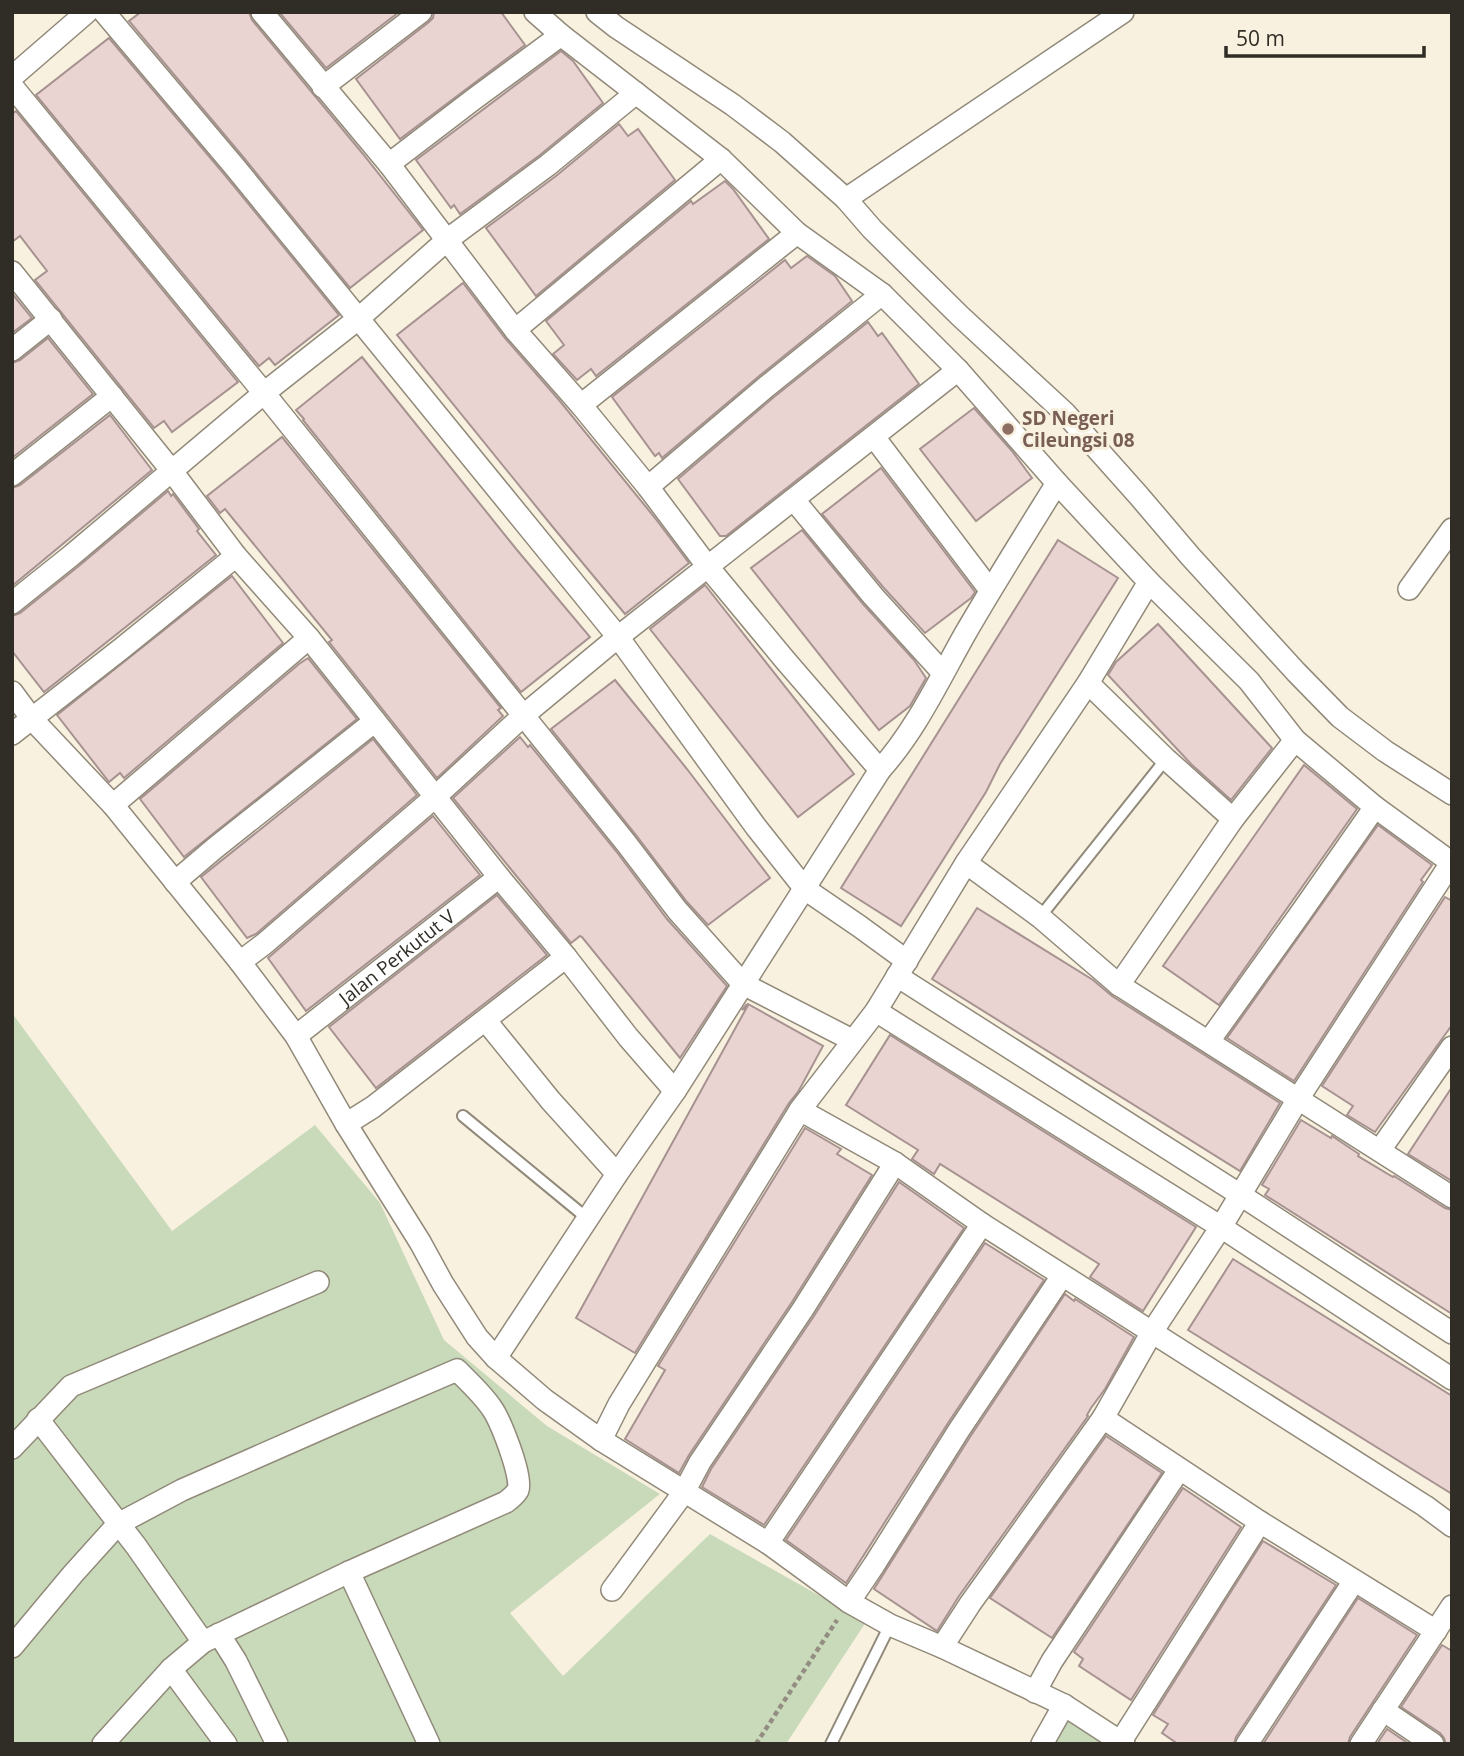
<svg xmlns="http://www.w3.org/2000/svg" width="1464" height="1756" viewBox="0 0 1464 1756" font-family="'Open Sans',sans-serif">
<rect width="100%" height="100%" fill="#f9f1df"/>
<g fill="#c9daba">
<polygon points="12,1013 172,1231 315,1125 380,1203 444,1340 547,1426 660,1494 510,1613 563,1676 710,1534 866,1622 786,1744 12,1744"/>
<polygon points="1063,1714 1111,1744 1047,1744"/>
</g>
<g fill="#ead4d2" stroke="#a69290" stroke-width="2">
<polygon points="141,12 249,12 252,20 363,154 423,230 350,288 244,158 129,21"/>
<polygon points="279,12 399,12 326,68"/>
<polygon points="434,12 501,12 525,45 400,139 356,79 429,22 433,18"/>
<polygon points="109,38 224,174 339,315 275,365 269,358 259,366 36,95"/>
<polygon points="561,51 573,61 603,103 540,155 460,214 454,205 451,208 416,160"/>
<polygon points="16,111 238,382 172,432 164,421 154,428 35,280 47,271 20,236 12,242 12,114"/>
<polygon points="619,124 628,136 638,129 675,180 536,296 486,228 556,176"/>
<polygon points="725,181 733,189 769,239 596,376 591,369 577,380 553,354 564,345 546,321 691,201 693,204"/>
<polygon points="807,256 835,276 852,301 758,377 662,458 659,453 655,456 612,397 785,260 791,268"/>
<polygon points="463,283 505,338 559,400 655,518 689,563 625,614 552,526 397,335"/>
<polygon points="14,296 32,318 12,333 12,298"/>
<polygon points="868,322 878,336 882,333 919,384 726,536 720,536 678,479 774,397"/>
<polygon points="48,338 93,394 12,458 12,363 20,360"/>
<polygon points="362,357 517,550 590,637 521,692 303,420 304,419 296,410"/>
<polygon points="974,408 1012,451 1032,478 976,521 920,449"/>
<polygon points="110,415 152,470 12,586 12,488 20,485"/>
<polygon points="282,437 501,708 498,710 503,716 437,778 329,642 332,640 225,509 220,513 207,496"/>
<polygon points="881,468 975,592 971,598 925,633 883,587 822,514"/>
<polygon points="168,491 171,496 173,494 199,529 197,531 216,555 44,692 12,651 12,616 20,613 80,565"/>
<polygon points="802,530 863,604 914,660 926,678 910,706 879,730 751,568"/>
<polygon points="1058,540 1118,578 1000,764 986,792 901,926 841,888"/>
<polygon points="232,576 283,643 124,778 120,773 109,782 57,715"/>
<polygon points="705,585 854,774 798,817 650,629"/>
<polygon points="1158,624 1272,748 1231,800 1191,764 1108,675 1116,662"/>
<polygon points="308,658 357,719 184,857 140,799 299,664"/>
<polygon points="615,680 687,769 770,878 708,925 687,902 636,835 551,729"/>
<polygon points="520,737 528,747 530,745 616,851 667,919 727,986 680,1058 582,937 580,936 571,943 453,798"/>
<polygon points="373,739 417,795 256,934 247,938 201,877"/>
<polygon points="1304,765 1357,809 1219,1005 1163,966"/>
<polygon points="433,816 480,875 306,1011 268,958"/>
<polygon points="1378,825 1432,865 1421,880 1423,882 1294,1081 1227,1038"/>
<polygon points="497,895 547,955 376,1088 329,1027"/>
<polygon points="1445,897 1452,901 1452,1025 1375,1132 1347,1115 1353,1106 1322,1086"/>
<polygon points="977,908 1093,980 1112,996 1280,1103 1240,1171 932,979"/>
<polygon points="748,1004 823,1046 798,1092 789,1103 635,1353 576,1318 747,1007 742,1010 746,1005 747,1006"/>
<polygon points="890,1035 1196,1227 1143,1311 1090,1277 1099,1264 940,1164 934,1174 912,1159 918,1150 846,1105"/>
<polygon points="1452,1087 1452,1181 1408,1154"/>
<polygon points="1301,1120 1331,1138 1332,1136 1359,1154 1358,1156 1393,1177 1394,1176 1445,1208 1452,1210 1452,1314 1265,1195 1269,1189 1262,1185"/>
<polygon points="805,1128 841,1149 837,1154 872,1175 792,1302 689,1455 679,1473 625,1439 665,1370 658,1366"/>
<polygon points="899,1182 964,1228 764,1525 702,1487 711,1469 814,1316"/>
<polygon points="985,1243 1044,1280 948,1423 846,1583 786,1540"/>
<polygon points="1233,1259 1452,1396 1452,1494 1188,1330"/>
<polygon points="1065,1294 1074,1301 1075,1299 1134,1337 1105,1389 1091,1408 1087,1415 1088,1416 959,1596 937,1631 874,1589 970,1437"/>
<polygon points="1106,1436 1162,1473 1052,1638 990,1598"/>
<polygon points="1183,1488 1241,1527 1131,1700 1079,1666 1083,1659 1074,1652"/>
<polygon points="1263,1541 1336,1585 1236,1737 1234,1744 1178,1744 1162,1733 1168,1724 1153,1715"/>
<polygon points="1358,1598 1417,1635 1350,1737 1348,1744 1263,1744"/>
<polygon points="1442,1645 1452,1651 1452,1744 1446,1744 1444,1738 1440,1733 1401,1707"/>
<polygon points="1387,1729 1409,1744 1377,1744"/>
</g>
<g fill="none" stroke-linecap="round" stroke-linejoin="round">
<g stroke="#918979" stroke-width="14">
<g id="lane">
<polyline points="1040,917 1166,759"/>
<polyline points="463,1116 588,1219"/>
<polyline points="831,1744 890,1625"/>
</g>
</g>
<g stroke="#918979" stroke-width="24">
<g id="street">
<polyline points="104,12 234,166 618,637 756,827 805,889 859,926 907,961"/>
<polyline points="262,12 389,164 515,330 581,405 648,487 708,567 785,660 880,770"/>
<polyline points="535,12 561,35 721,159 797,233 882,294 958,370 1057,483 1149,582 1249,681 1295,740 1375,807 1452,863"/>
<polyline points="597,12 616,27 733,105 782,142 846,199 872,229 960,316 1065,413 1139,496 1190,556 1296,672 1340,717 1385,751 1452,794"/>
<polyline points="12,77 87,12"/>
<polyline points="12,86 264,393 626,843 677,910 743,984 852,1040"/>
<polyline points="323,87 421,12"/>
<polyline points="389,164 474,99 561,35"/>
<polyline points="846,199 1123,12"/>
<polyline points="12,272 171,470 236,556 309,638 499,877 566,957 628,1037 675,1091"/>
<polyline points="515,330 721,159"/>
<polyline points="12,350 51,319"/>
<polyline points="581,405 797,233"/>
<polyline points="874,437 990,590"/>
<polyline points="12,475 112,396"/>
<polyline points="648,487 766,387 882,294"/>
<polyline points="794,500 873,596 943,673"/>
<polyline points="1409,589 1452,529"/>
<polyline points="12,603 72,555 264,393 358,319 447,240 548,165 636,93"/>
<polyline points="1088,683 1166,759 1233,819"/>
<polyline points="12,692 32,719 113,805 240,962 296,1036 346,1124 420,1242 443,1284 477,1337 496,1358 545,1400 601,1440 768,1543 849,1602 890,1625 942,1647 1064,1705 1124,1744"/>
<polyline points="12,734 121,649 236,556"/>
<polyline points="113,805 309,638"/>
<polyline points="966,863 1040,917 1119,985 1452,1197"/>
<polyline points="175,882 215,848 375,721"/>
<polyline points="240,962 264,944 435,797 524,715 618,637 958,370"/>
<polyline points="897,976 1239,1194 1452,1333"/>
<polyline points="1119,985 1233,819 1295,740"/>
<polyline points="876,1011 1221,1227 1452,1379"/>
<polyline points="486,1021 551,1101 617,1174"/>
<path id="s1" d="M 296,1036 L 499,877"/>
<polyline points="1209,1041 1300,914 1375,807"/>
<polyline points="800,1110 895,1163 982,1224 1425,1506 1452,1526"/>
<polyline points="346,1124 373,1107 566,957"/>
<polyline points="1380,1150 1452,1047"/>
<path d="M 496,1358 L 617,1174 L 675,1091 L 880,770 C 916,730 939,680 965,634 C 995,582 1026,533 1057,483"/>
<polyline points="1103,1418 1260,1522 1436,1631"/>
<polyline points="38,1419 136,1546 203,1642"/>
<polyline points="601,1440 619,1404 800,1110 876,1011 966,863 1088,683 1149,582"/>
<polyline points="12,1448 71,1386 318,1282"/>
<polyline points="768,1543 982,1224"/>
<polyline points="349,1572 429,1744"/>
<polyline points="612,1590 684,1492 700,1462 803,1309 895,1163"/>
<polyline points="849,1602 874,1565 959,1430 1062,1276"/>
<polyline points="219,1634 236,1661 277,1744"/>
<path d="M 12,1647 L 73,1574 L 118,1524 L 182,1490 L 357,1413 L 457,1370 C 469,1382 482,1394 491,1407 C 500,1419 523,1477 518,1490 C 515,1495 510,1499 506,1502 L 349,1572 L 203,1642 L 171,1669 L 103,1744"/>
<polyline points="942,1647 970,1604 1103,1418 1152,1332 1221,1227 1298,1099 1451,863"/>
<polyline points="171,1669 226,1744"/>
<polyline points="1035,1692 1052,1661 1179,1470"/>
<polyline points="1383,1710 1433,1744"/>
<polyline points="1121,1741 1260,1522"/>
<polyline points="1042,1744 1064,1705"/>
<polyline points="1247,1744 1354,1581"/>
<polyline points="1361,1744 1452,1606"/>
</g>
</g>
<polyline stroke="#938e81" stroke-width="4.5" stroke-dasharray="5 3.5" stroke-linecap="butt" points="756,1744 837,1620"/>
<use href="#lane" stroke="#fff" stroke-width="10"/>
<use href="#street" stroke="#fff" stroke-width="21"/>
</g>
<circle fill="#8d6e63" stroke="#f9f1df" stroke-width="2.5" cx="1008" cy="429" r="7"/>
<g text-anchor="middle" dominant-baseline="central" stroke-width="6" stroke-linejoin="round" paint-order="stroke">
<g font-size="19" font-weight="bold" fill="#785e54" stroke="#f9f1df" text-anchor="start">
<text x="1022" y="418">SD Negeri<tspan x="1022" dy="22">Cileungsi 08</tspan></text>
</g>
<g font-size="19" fill="#302d26" stroke="#f9f1df">
<text stroke="none"><textPath href="#s1" startOffset="128">Jalan Perkutut V</textPath></text>
</g>
</g>
<rect width="1464" height="1756" fill="none" stroke="#302d26" stroke-width="28"/>
<path d="M1226 46v10h198v-10" fill="none" stroke="#302d26" stroke-width="3.5"/>
<text x="1236" y="46" font-size="21" fill="#302d26" stroke="#f9f1df" stroke-width="5" paint-order="stroke">50 m</text>
</svg>
